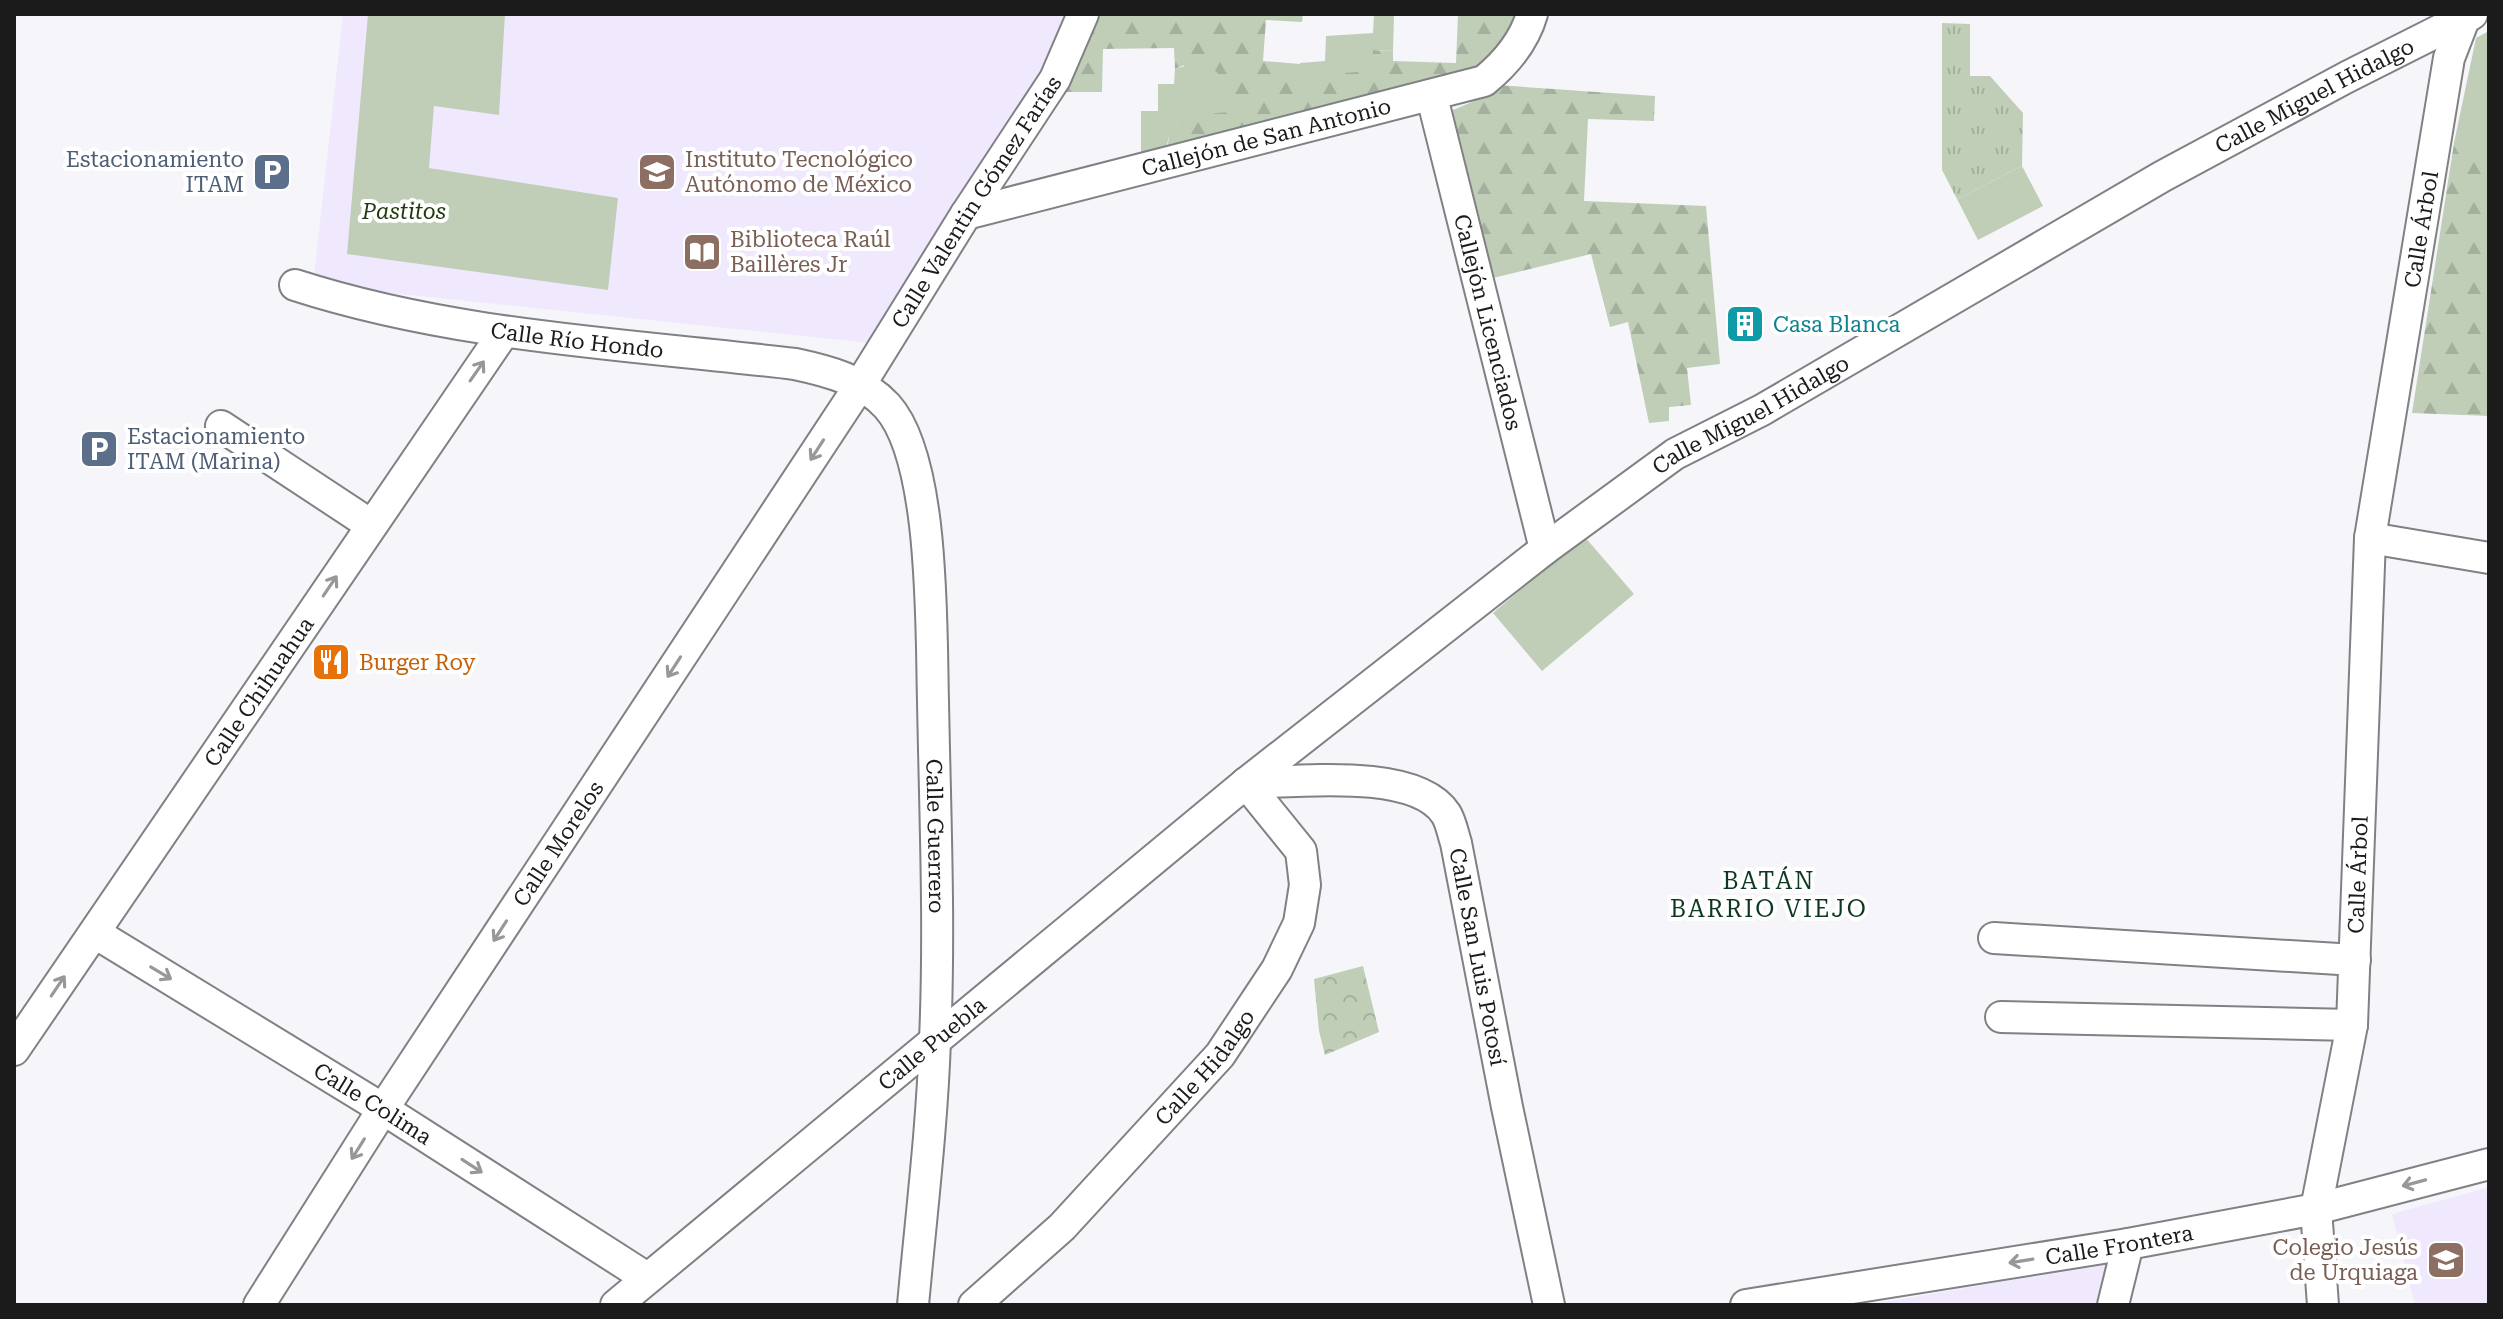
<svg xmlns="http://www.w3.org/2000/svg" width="2503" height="1319" viewBox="0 0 2503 1319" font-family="'Roboto Serif',serif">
<defs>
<pattern id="grass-tufts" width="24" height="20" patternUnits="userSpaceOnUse" patternTransform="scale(2)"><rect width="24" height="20" fill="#c0ceb8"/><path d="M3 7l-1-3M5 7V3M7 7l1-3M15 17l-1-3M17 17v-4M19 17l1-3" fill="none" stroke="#a4b09e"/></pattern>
<pattern id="forest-firs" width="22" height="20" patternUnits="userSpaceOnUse" patternTransform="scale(2)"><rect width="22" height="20" fill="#c0ceb8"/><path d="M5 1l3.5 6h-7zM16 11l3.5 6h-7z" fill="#a4b09e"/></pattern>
<pattern id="park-crowns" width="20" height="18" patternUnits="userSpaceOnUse" patternTransform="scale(2)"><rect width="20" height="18" fill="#c0ceb8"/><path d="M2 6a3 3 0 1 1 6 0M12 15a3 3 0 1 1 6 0" fill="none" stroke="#a4b09e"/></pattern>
</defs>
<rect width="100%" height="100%" fill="#f6f6fa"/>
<g fill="#f0e9fe">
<polygon points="343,14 1077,14 879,344 313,285"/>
<polygon points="2489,1187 2489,1305 2415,1305 2392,1214"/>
<polygon points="2114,1264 2102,1305 1867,1305 2006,1281"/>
</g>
<polygon fill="url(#grass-tufts)" points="1942,23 1970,24 1970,76 1990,76 2023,113 2022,166 1957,199 1942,170"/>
<g fill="url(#forest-firs)">
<polygon points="1094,14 1303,14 1302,22 1266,20 1263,61 1300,64 1300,75 1373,50 1393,51 1393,61 1456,63 1458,14 1516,14 1499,45 1476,68 1167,149 1170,131 1185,117 1184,65 1175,69 1174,48 1103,49 1102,92 1060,92"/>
<polygon points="1497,85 1655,96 1654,121 1588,119 1584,201 1706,206 1720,364 1687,368 1691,405 1669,407 1669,421 1649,423 1628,322 1610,327 1591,254 1489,279 1448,112 1472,102"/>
<polygon points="2454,143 2489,143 2489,416 2412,413"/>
</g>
<polygon fill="url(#park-crowns)" points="1363,966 1379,1032 1325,1055 1319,1031 1314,979"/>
<g fill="#c0ceb8">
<polygon points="368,14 505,14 499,115 434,106 429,168 618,198 608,290 347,254"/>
<polygon points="1374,14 1394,14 1393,51 1373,50 1372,71 1300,76 1300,63 1325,61 1326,36 1373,33"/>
<polygon points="2489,31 2489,143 2454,143 2476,38"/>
<path d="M 1194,63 C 1221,67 1234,86 1229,112 C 1202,115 1168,113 1167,149 L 1141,156 L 1141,111 L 1158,111 L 1158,84 L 1174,84 L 1175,69 Z"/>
<polygon points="2022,166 2043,206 1978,240 1957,199"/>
<polygon points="1584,536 1634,594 1542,671 1493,613"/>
</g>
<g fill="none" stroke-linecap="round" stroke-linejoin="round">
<g stroke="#808184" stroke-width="34">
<g id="minor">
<path id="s1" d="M 1432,97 L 1545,549"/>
<path id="s2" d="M 966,214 L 1484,81 C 1506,63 1524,42 1532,14"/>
<path id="s3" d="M 295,285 C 456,337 628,344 795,364 C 828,371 863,380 887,406 C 935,459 931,629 933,701 C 935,814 940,927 935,1040 C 932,1128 921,1217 913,1305"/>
<polyline points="221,426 371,525"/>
<polyline points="2370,538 2489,558"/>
<path id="s4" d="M 1246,783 C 1296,782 1416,767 1446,814 C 1451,822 1453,834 1456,843 L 1507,1107 L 1549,1305"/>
<path id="s5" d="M 95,933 L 383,1109 L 647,1278"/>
<polyline points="1994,938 2355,960"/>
<polyline points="2001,1017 2352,1025"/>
<path id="s6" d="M 14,1050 L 504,332"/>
<path id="s7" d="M 259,1305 L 383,1109 L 860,385 L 966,214 L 1055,79 L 1083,14"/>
<path id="s8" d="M 616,1305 L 1246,783 L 1545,549 L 1675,454 L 1762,410 L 2163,176 L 2347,77 L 2472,14"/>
<path id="s9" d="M 974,1305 L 1062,1227 L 1220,1055 L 1277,969 L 1299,923 L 1305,885 L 1301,851 L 1246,783"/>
<path id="s10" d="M 1746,1305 L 2128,1244 L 2316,1209 L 2489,1164"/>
<polyline points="2113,1305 2128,1244"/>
<path id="s11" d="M 2323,1305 L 2316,1209 L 2352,1025 L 2370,538 L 2449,58 L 2466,14"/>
</g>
</g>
<use href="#minor" stroke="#fff" stroke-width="30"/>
</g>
<defs><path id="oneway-shaft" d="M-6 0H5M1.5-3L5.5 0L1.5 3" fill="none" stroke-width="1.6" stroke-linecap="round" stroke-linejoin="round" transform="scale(2)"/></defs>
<g stroke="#989899">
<use href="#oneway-shaft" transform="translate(477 371) rotate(-55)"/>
<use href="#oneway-shaft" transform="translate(817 450) rotate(123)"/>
<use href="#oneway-shaft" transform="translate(330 586) rotate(-56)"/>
<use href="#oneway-shaft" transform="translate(674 667) rotate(123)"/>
<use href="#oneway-shaft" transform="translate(500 931) rotate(123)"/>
<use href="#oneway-shaft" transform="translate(161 973) rotate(31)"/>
<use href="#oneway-shaft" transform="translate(58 986) rotate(-56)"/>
<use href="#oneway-shaft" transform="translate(358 1149) rotate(122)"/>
<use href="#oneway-shaft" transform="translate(472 1166) rotate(33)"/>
<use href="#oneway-shaft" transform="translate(2414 1183) rotate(165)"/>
<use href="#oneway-shaft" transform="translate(2021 1261) rotate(171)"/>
</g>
<defs>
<g id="parking-square" transform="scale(2)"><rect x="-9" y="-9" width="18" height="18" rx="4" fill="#5c6f8a" stroke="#fff"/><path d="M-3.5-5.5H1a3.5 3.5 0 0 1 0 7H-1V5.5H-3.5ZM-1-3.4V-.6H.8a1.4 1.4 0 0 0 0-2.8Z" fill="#fff"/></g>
<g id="university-square" transform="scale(2)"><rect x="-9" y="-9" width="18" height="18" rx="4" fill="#8d6e63" stroke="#fff"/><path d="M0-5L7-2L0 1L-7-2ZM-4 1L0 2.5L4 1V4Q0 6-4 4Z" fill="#fff"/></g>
<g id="library-square" transform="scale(2)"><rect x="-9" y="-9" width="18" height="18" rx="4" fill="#8d6e63" stroke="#fff"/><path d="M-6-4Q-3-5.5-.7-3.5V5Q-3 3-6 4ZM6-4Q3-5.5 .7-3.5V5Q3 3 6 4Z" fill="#fff"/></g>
<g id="building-square" transform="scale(2)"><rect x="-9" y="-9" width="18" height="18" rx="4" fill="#0f9aa8" stroke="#fff"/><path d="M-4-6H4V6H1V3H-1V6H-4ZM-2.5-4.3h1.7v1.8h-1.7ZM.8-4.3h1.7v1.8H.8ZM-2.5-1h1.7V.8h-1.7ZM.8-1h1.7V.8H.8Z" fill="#fff"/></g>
<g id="restaurant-square" transform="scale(2)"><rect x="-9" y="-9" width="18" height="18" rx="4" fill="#e8710a" stroke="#fff"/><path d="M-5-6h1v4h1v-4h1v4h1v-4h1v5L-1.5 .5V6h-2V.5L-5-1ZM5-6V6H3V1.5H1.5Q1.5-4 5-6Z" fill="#fff"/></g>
<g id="school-square" transform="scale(2)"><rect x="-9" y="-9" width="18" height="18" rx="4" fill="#8d6e63" stroke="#fff"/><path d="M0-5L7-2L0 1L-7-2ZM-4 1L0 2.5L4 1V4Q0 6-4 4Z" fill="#fff"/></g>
</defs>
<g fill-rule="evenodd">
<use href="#parking-square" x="272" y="172"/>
<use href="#university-square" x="657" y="172"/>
<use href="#library-square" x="702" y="252"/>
<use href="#building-square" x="1745" y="324"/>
<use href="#parking-square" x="99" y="449"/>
<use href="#restaurant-square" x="331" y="662"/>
<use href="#school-square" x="2446" y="1260"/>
</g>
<g text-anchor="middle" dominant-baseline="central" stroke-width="8" stroke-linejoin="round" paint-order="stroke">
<g font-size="22" fill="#1b1b1c" stroke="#fff">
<text stroke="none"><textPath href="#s8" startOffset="2092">Calle Miguel Hidalgo</textPath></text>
<text stroke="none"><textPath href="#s2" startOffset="310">Callejón de San Antonio</textPath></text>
<text stroke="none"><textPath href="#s7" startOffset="1316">Calle Valentin Gómez Farías</textPath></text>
<text stroke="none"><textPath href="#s11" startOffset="1084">Calle Árbol</textPath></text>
<text stroke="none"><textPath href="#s1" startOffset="232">Callejón Licenciados</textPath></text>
<text stroke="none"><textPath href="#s3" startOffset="288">Calle Río Hondo</textPath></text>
<text stroke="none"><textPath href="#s8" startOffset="1444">Calle Miguel Hidalgo</textPath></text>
<text stroke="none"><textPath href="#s6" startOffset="434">Calle Chihuahua</textPath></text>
<text stroke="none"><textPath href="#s3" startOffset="1048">Calle Guerrero</textPath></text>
<text stroke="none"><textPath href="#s7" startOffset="550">Calle Morelos</textPath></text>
<text stroke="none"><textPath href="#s11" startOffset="434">Calle Árbol</textPath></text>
<text stroke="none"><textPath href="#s4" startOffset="356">Calle San Luis Potosí</textPath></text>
<text stroke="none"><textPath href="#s8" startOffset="410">Calle Puebla</textPath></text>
<text stroke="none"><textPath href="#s9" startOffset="332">Calle Hidalgo</textPath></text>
<text stroke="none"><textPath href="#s5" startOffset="326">Calle Colima</textPath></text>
<text stroke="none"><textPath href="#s10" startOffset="378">Calle Frontera</textPath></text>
</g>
<g font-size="22" fill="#4e5e75" stroke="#fff" text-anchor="end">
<text x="244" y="159">Estacionamiento<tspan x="244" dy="25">ITAM</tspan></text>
<text x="127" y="436" text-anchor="start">Estacionamiento<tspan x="127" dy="25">ITAM (Marina)</tspan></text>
</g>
<g font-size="22" fill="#785e54" stroke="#fff" text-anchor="start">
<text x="685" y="159">Instituto Tecnológico<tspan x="685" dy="25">Autónomo de México</tspan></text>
<text x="730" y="239">Biblioteca Raúl<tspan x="730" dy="25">Baillères Jr</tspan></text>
<text x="2418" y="1247" text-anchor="end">Colegio Jesús<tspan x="2418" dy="25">de Urquiaga</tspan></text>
</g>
<g font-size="22" font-style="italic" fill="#1f390c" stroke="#fff">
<text x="404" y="211">Pastitos</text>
</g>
<g font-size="22" fill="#0d838f" stroke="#fff" text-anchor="start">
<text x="1773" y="324">Casa Blanca</text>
</g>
<g font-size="22" fill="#c56008" stroke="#fff" text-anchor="start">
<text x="359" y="662">Burger Roy</text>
</g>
<g font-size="24" letter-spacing="2" fill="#0f3823" stroke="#fff">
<text x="1769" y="881">BATÁN<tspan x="1769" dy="28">BARRIO VIEJO</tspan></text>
</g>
</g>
<rect width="2503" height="1319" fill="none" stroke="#1b1b1c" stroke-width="32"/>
</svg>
